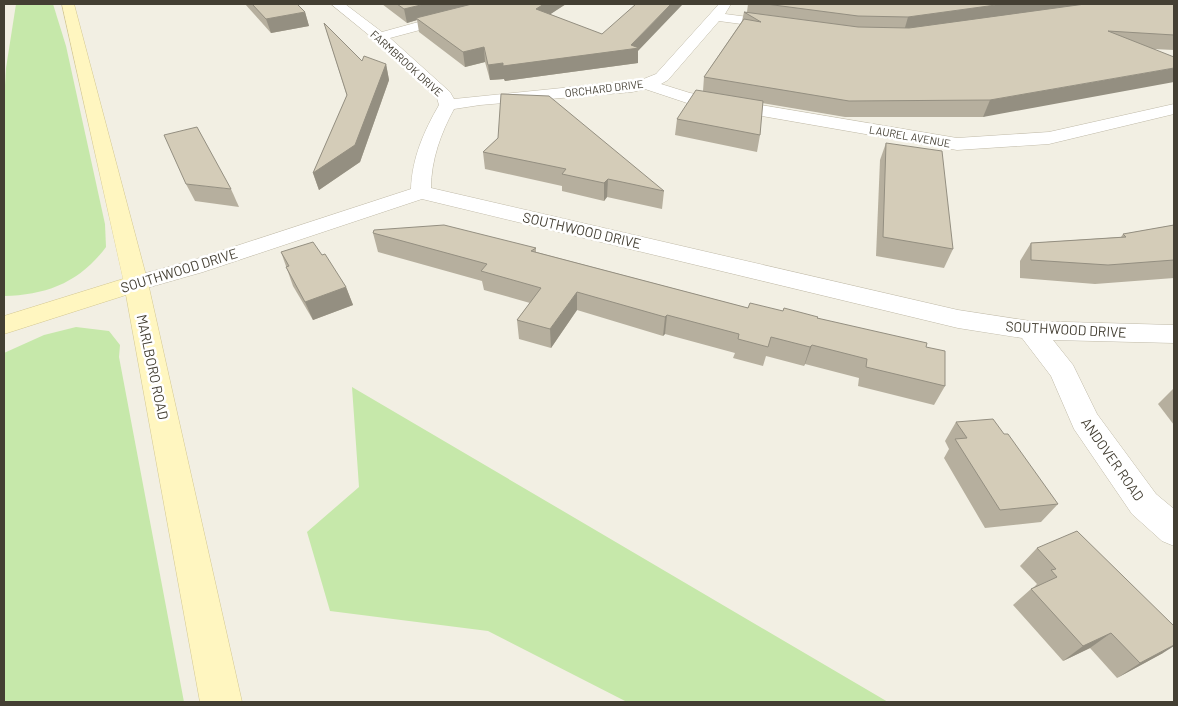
<svg xmlns="http://www.w3.org/2000/svg" width="1178" height="706" viewBox="0 0 1178 706" font-family="Barlow,sans-serif">
<rect width="100%" height="100%" fill="#f2efe3"/>
<g fill="#c6e8aa">
<path d="M 16,4 L 53,4 L 66,46 L 105,224 L 106,247 C 80,282 47,295 4,296 L 4,102 L 6,68 Z"/>
<polygon points="76,327 109,331 120,345 119,357 184,702 4,702 4,353 44,335"/>
<polygon points="352,387 888,702 627,702 488,631 330,611 307,532 359,487"/>
</g>
<g fill="none" stroke-linecap="round" stroke-linejoin="round">
<g stroke="#c0baa8" stroke-width="1">
<path id="street" d="M 331,4 L 345,4 L 382,32 L 484,4 L 502,4 L 501,7 L 487,12 L 390,38 L 450,92 L 454,99 L 641,80 L 656,74 L 719,4 L 731,4 L 725,14 L 779,21 L 786,25 L 779,29 L 719,21 L 668,80 L 661,84 L 690,93 L 957,138 L 1049,132 L 1174,104 L 1174,114 L 1049,144 L 957,150 L 687,103 L 645,89 L 632,92 L 480,105 L 454,109 C 441,133 431,160 431,188 L 958,310 L 1030,321 L 1174,325 L 1174,343 L 1053,340 L 1073,365 L 1097,414 L 1156,494 L 1174,509 L 1174,546 L 1162,541 L 1132,514 L 1074,429 L 1051,376 L 1022,338 L 958,328 L 422,199 L 203,272 L 136,291 L 127,288 L 124,283 L 127,278 L 187,262 L 411,189 C 412,158 424,131 439,105 L 437,98 L 375,40 Z"/>
</g>
<g stroke="#d4c891" stroke-width="1">
<polygon id="secondary" points="62,4 74,4 148,283 242,702 200,702 126,295 4,334 4,316 123,279"/>
</g>
<use href="#street" fill="#fff" fill-rule="evenodd"/>
<use href="#secondary" fill="#fff6c0" fill-rule="evenodd"/>
</g>
<g fill="#b6af9e">
<polygon points="245,4 297,4 305,12 309,26 271,33"/>
<polygon points="382,4 566,4 550,14 638,51 638,63 505,81 504,79 490,80 485,62 465,67 419,32 417,20 407,23"/>
<polygon points="748,4 1174,4 1174,50 1153,49 983,117 845,117 762,103 760,135 757,152 675,135 677,119 703,91 704,77 742,21 744,12 747,12"/>
<polygon points="324,23 362,61 386,64 389,80 360,162 319,190 313,173 347,96"/>
<polygon points="498,138 664,191 662,209 607,197 604,201 562,191 562,186 485,169 483,152"/>
<polygon points="886,143 953,249 944,268 876,256 880,160"/>
<polygon points="186,184 231,189 239,207 195,201"/>
<polygon points="1174,225 1174,278 1095,284 1020,278 1020,261 1031,243 1121,237 1123,234"/>
<polygon points="373,233 536,248 536,252 748,308 817,318 926,347 945,386 934,405 858,386 859,378 805,364 804,366 766,356 763,366 733,358 735,353 665,334 663,336 577,310 551,348 519,339 517,320 530,303 484,290 482,281 378,252"/>
<polygon points="281,252 322,255 346,287 353,305 313,320 293,286"/>
<polygon points="1174,388 1174,425 1158,404"/>
<polygon points="956,422 1004,434 1058,504 1041,522 985,528 944,458 949,449 945,441"/>
<polygon points="1037,548 1163,653 1117,678 1090,648 1063,661 1013,605 1031,589 1034,587 1037,584 1020,566"/>
</g>
<g fill="#948f81">
<polygon points="425,4 478,4 416,18 417,20 407,23 404,9"/>
<polygon points="544,4 566,4 537,23 536,9"/>
<polygon points="671,4 683,4 638,51 638,63 505,81 504,79 490,80 488,65 503,63 631,45"/>
<polygon points="1003,4 1092,4 904,31 908,17"/>
<polygon points="305,12 309,26 271,33 266,19"/>
<polygon points="484,47 485,62 465,67 463,52"/>
<polygon points="386,64 389,80 360,162 319,190 313,173"/>
<polygon points="1174,68 1174,82 983,117 990,100"/>
<polygon points="608,179 607,197 604,201 604,183"/>
<polygon points="346,287 353,305 313,320 305,302"/>
<polygon points="577,292 577,310 551,348 550,329"/>
<polygon points="667,315 665,334 663,336 665,317"/>
<polygon points="812,345 805,364 804,366 810,347"/>
<polygon points="1111,633 1090,648 1063,661 1083,646"/>
<polygon points="1174,645 1174,646 1163,653 1117,678 1140,663"/>
</g>
<g fill="#d4ccb8" stroke="#948f81">
<polygon points="252,4 297,4 305,12 266,19"/>
<polygon points="397,4 425,4 404,9"/>
<polygon points="472,4 544,4 536,9 602,34 636,4 671,4 631,45 639,48 503,66 503,63 488,65 484,47 463,52 416,18"/>
<polygon points="766,4 1003,4 908,17 858,16"/>
<polygon points="1085,4 1174,4 1174,35 1108,31 1174,57 1174,68 990,100 849,101 704,77 744,19 761,22 744,12 858,27 909,28"/>
<polygon points="324,23 362,61 364,56 386,64 355,145 313,173 347,95"/>
<polygon points="696,90 763,101 760,135 677,119"/>
<polygon points="501,94 549,96 664,191 608,179 604,183 562,174 566,169 483,152 498,138"/>
<polygon points="197,127 231,189 186,184 164,135"/>
<polygon points="886,143 942,151 953,249 883,237"/>
<polygon points="444,225 536,248 531,251 748,308 750,303 783,311 784,308 818,317 817,318 927,343 926,347 945,351 945,386 866,367 867,359 812,345 810,347 771,337 768,347 738,339 739,334 667,315 665,317 577,292 550,329 517,320 541,288 481,271 487,264 373,233 374,230"/>
<polygon points="1174,225 1174,260 1108,265 1031,260 1031,243 1126,237 1123,234"/>
<polygon points="313,242 322,255 325,254 346,287 305,302 286,267 289,266 281,252"/>
<polygon points="993,419 1004,434 1008,434 1058,504 1000,510 955,439 967,438 956,422"/>
<polygon points="1077,531 1174,626 1174,645 1140,663 1111,633 1083,646 1031,589 1057,577 1051,570 1056,569 1037,548"/>
</g>
<g text-anchor="middle" dominant-baseline="central" stroke-width="5" stroke-linejoin="round" paint-order="stroke">
<g font-size="11" fill="#443f33" stroke="#fff">
<text transform="translate(407 63) rotate(42)">FARMBROOK DRIVE</text>
<text transform="translate(604 88) rotate(-7)">ORCHARD DRIVE</text>
<text transform="translate(910 136) rotate(10)">LAUREL AVENUE</text>
</g>
<g font-size="14" fill="#443f33" stroke="#fff">
<text transform="translate(582 230) rotate(13)">SOUTHWOOD DRIVE</text>
<text transform="translate(179 270) rotate(-17)">SOUTHWOOD DRIVE</text>
<text transform="translate(1066 329) rotate(3)">SOUTHWOOD DRIVE</text>
<text transform="translate(153 367) rotate(78)">MARLBORO ROAD</text>
<text transform="translate(1113 459) rotate(55)">ANDOVER ROAD</text>
</g>
</g>
<rect width="1178" height="706" fill="none" stroke="#443f33" stroke-width="10"/>
</svg>
